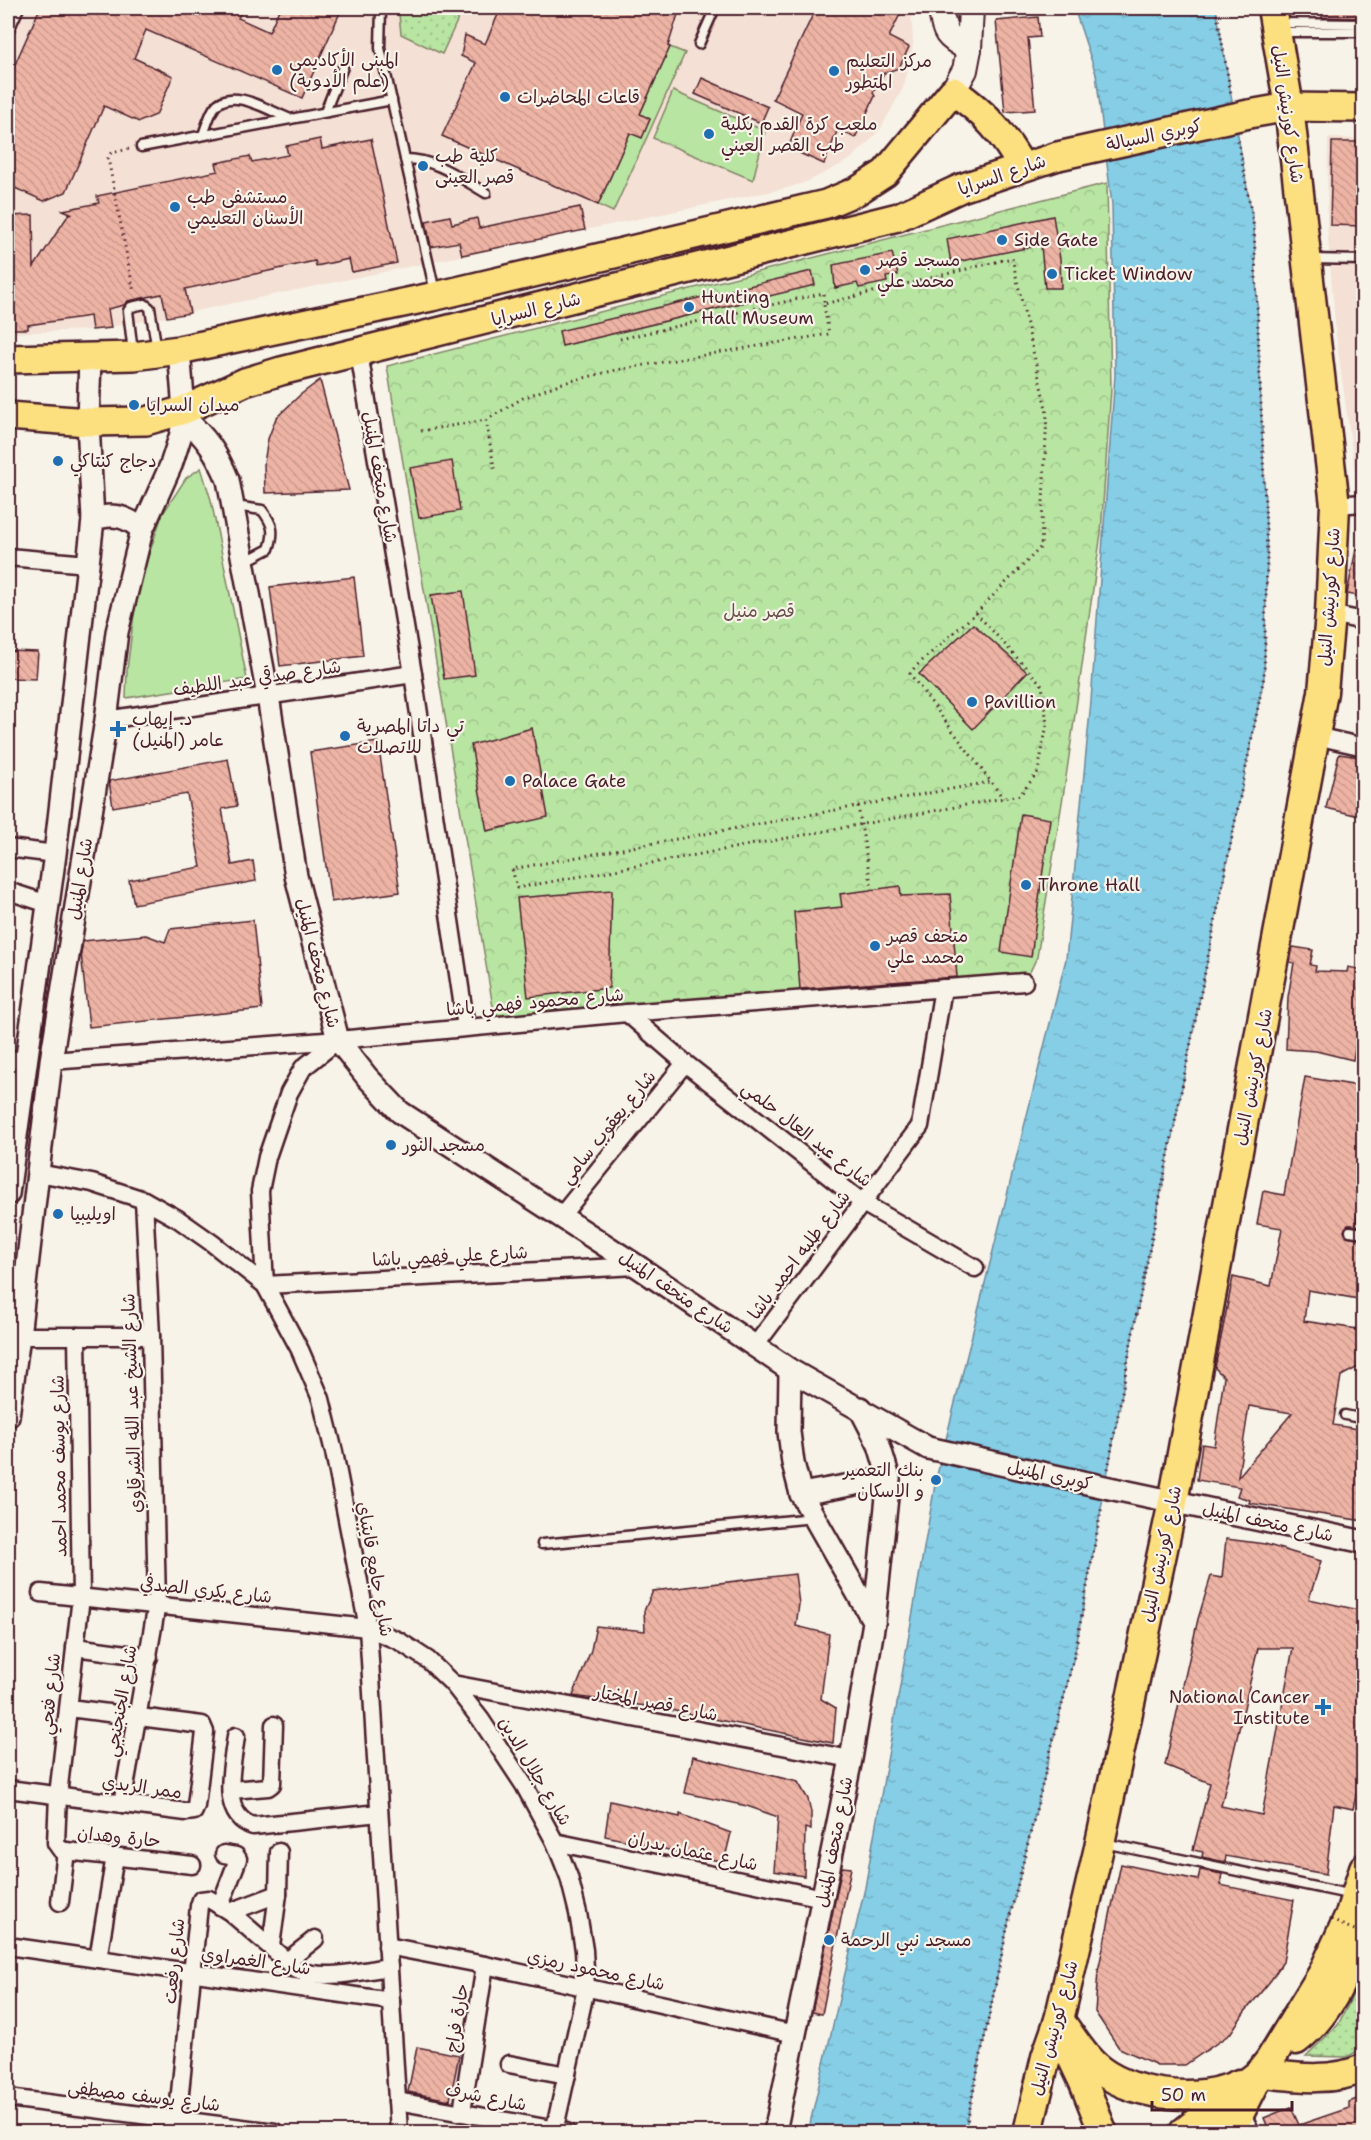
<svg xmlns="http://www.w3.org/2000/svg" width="1371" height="2140" viewBox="0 0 1371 2140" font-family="'Shantell Sans','Playpen Sans Arabic',sans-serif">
<defs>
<pattern id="grass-dots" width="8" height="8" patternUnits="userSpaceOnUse" patternTransform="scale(1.5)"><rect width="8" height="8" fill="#b8e5a2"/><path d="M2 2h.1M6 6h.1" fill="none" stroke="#a0c48c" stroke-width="1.8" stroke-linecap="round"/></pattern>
<pattern id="park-crowns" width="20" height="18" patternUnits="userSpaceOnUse" patternTransform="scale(1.5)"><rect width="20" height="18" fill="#b8e5a2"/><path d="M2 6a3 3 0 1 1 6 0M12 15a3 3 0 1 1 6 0" fill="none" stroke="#a0c48c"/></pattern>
<pattern id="water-ripples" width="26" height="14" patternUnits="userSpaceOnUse" patternTransform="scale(1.5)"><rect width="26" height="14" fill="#85cee6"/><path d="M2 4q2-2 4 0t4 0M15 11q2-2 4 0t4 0" fill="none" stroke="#74b0c5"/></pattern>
<pattern id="building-back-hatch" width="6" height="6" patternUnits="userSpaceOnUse" patternTransform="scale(1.5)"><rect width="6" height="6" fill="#edb4a5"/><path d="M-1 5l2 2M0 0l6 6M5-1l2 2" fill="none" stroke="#cd9a8e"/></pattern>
</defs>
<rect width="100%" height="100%" fill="#f7f3e8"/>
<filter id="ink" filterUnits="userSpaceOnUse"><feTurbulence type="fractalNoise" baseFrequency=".0167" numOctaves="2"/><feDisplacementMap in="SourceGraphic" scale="12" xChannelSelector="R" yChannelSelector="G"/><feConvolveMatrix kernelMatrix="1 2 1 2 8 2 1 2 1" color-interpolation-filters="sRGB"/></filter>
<g filter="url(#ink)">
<g fill="#f4e0d4">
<polygon points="8,8 911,8 913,44 909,66 903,88 881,128 866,145 849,160 809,181 787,188 167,317 92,330 8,333"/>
<polygon points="1328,138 1363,139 1363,486 1357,486 1336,335 1327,225"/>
</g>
<g fill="url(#grass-dots)" stroke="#818266" stroke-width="1.5">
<polygon points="401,8 463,8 442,54 401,34 399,14"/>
<polygon points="1363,1974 1363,2048 1347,2057 1306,2056 1338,2025"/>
</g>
<polygon fill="url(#park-crowns)" stroke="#818266" stroke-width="1.5" points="1107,183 1111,389 1101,533 1065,784 1037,957 1027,978 495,1019 387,366"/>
<g fill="#b8e5a2" stroke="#818266" stroke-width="1.5">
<polygon points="670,47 685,53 613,212 598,205 630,133 642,137 650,119 640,114"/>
<polygon points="673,91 765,131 753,180 653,138"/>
<polygon points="201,468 211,500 247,679 126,698 127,670 137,590 162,515 186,478"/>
</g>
<polygon fill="url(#water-ripples)" stroke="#6d889b" stroke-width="1.5" points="1074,8 1216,8 1254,228 1267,556 1264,677 1134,1327 1075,1652 1008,1924 965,2132 808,2132 865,1888 936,1479 1066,959 1091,701 1115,375 1112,205 1096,74"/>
<g fill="url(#building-back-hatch)" stroke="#4a1f2b" stroke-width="1.5" fill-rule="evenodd">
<polygon points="40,8 243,8 238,18 269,32 278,12 282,8 342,8 302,98 146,30 134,58 173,76 156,115 139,122 104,106 66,192 44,201 8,185 8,80"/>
<polygon points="501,8 680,8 668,46 670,47 640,114 650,119 642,138 630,133 598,205 442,136 476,63 461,56 465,35 485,44"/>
<polygon points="816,8 903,8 889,37 909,47 899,68 884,73 873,93 875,96 855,138 838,129 824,164 788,148 802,113 773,99"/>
<polygon points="1322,8 1364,8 1364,18 1322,17"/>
<polygon points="1038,17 1040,37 1028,38 1035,110 1005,112 996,21"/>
<polygon points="702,78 768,107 761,123 695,94"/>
<polygon points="320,139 322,149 371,139 397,263 352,272 349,259 316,266 315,261 185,289 190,313 167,317 162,294 128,301 124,305 108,309 111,328 92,330 90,316 28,325 28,329 8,329 8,216 33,215 34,267 69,214 73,214 63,210 99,203 97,196 218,171 216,163 250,156 252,162 288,155 286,146"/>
<polygon points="1332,142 1364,142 1364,226 1330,225"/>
<polygon points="580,207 585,230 462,255 459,242 431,247 426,221 450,216 452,224 477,218 479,228"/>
<polygon points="1053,216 1060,259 1061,288 1045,288 1041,245 951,263 947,239"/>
<polygon points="892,253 898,275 886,277 887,282 859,288 857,283 835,288 833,265"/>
<polygon points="812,271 815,285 562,346 559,331"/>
<polygon points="320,380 349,490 265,493 264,463 268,439 276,418 300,395"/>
<polygon points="452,461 460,511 419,518 410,468"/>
<polygon points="1356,549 1364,550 1364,597 1347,594"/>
<polygon points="354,577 363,656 280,666 270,587"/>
<polygon points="463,591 475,675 444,679 431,595"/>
<polygon points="973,624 1027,672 973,729 919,674"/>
<polygon points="8,651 38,652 36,679 8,678"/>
<polygon points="532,728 548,817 487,831 471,745"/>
<polygon points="378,742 400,892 331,902 310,752"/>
<polygon points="1339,754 1359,757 1356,774 1364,775 1364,797 1359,816 1326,808"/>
<polygon points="228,759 237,806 222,809 232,865 253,861 256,881 134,904 129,880 201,867 187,794 113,807 109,781"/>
<polygon points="1021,814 1050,819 1031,957 1001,952"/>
<polygon points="900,886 901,896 950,894 957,977 800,989 794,912 842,907 840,894"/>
<polygon points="612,890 609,988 528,997 517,898"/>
<polygon points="253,920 262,1009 89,1027 81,953 83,941 146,935 165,942 170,929"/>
<polygon points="1293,947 1313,950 1310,965 1316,966 1315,971 1347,972 1348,967 1364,970 1364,999 1353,1060 1316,1051 1286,1049 1288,997 1294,963 1290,962"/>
<path d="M 1305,1077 L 1364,1087 L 1364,1178 L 1356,1221 L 1364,1222 L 1364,1226 L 1348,1225 L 1344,1231 L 1347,1236 L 1364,1239 L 1364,1300 L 1308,1290 L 1304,1321 L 1364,1330 L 1364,1364 L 1341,1376 L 1333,1425 L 1364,1430 L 1364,1521 L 1249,1503 L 1250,1500 L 1237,1496 L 1240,1487 L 1197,1480 L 1202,1444 L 1214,1446 L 1224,1377 L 1215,1368 L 1233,1277 L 1271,1286 L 1282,1228 L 1257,1224 L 1263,1191 L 1284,1195 ZM 1249,1406 L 1292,1413 L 1238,1477 Z"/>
<path d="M 1226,1539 L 1265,1544 L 1321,1561 L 1309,1599 L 1364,1611 L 1364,1760 L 1353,1809 L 1334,1805 L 1326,1874 L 1226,1856 L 1225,1862 L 1202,1857 L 1203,1852 L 1193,1850 L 1210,1783 L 1165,1765 L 1198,1619 L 1211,1576 L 1222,1578 ZM 1258,1648 L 1293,1648 L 1262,1815 L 1221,1806 Z"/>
<polygon points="795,1574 799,1604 796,1626 829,1634 821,1699 836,1708 833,1743 660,1708 573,1696 591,1650 596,1626 645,1631 644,1611 653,1591"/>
<polygon points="693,1756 798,1782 808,1799 811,1812 811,1830 805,1828 804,1876 774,1871 778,1817 747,1806 685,1793"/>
<polygon points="610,1801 680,1817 680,1814 731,1833 724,1862 605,1836"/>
<polygon points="1121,1864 1198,1880 1200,1870 1222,1874 1220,1885 1294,1900 1283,1962 1271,1980 1244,2013 1230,2034 1185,2065 1157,2065 1119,2048 1095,2012 1098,1971"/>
<polygon points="842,1867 851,1868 822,2014 812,2012"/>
<polygon points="417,2047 459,2055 450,2100 408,2092"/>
<polygon points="1364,2096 1364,2133 1270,2133 1264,2118 1291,2107 1299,2125 1349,2108 1349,2102"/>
</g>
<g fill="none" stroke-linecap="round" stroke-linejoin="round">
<g stroke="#4a1f2b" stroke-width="13">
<g id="service">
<polyline points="381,8 380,48 435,292"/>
<polyline points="1279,23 1364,24"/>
<polyline points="8,32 19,8"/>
<polyline points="1280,32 1364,32"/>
<polyline points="699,44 715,8"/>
<polyline points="325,112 343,67"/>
<path d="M 203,135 C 206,127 209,116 214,108 C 230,85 270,111 290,119"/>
<polyline points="141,147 392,100"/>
<path d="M 405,159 C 436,159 460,178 486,193"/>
<polyline points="1310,259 1364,260"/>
<polyline points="133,352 128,311 131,307 145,304 150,308 157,350"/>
<path d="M 235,506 L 262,510 C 273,524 275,532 269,549 L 244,562"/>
<polyline points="1350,1231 1364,1233"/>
<polyline points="1345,1415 1364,1419"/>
<polyline points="542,1544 814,1518"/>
<polyline points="1104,1843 1353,1895"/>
</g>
</g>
<g stroke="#4a1f2b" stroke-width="21">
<g id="minor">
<polyline points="359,353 413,674 466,1027"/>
<polyline points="1335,505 1364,503"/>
<polyline points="8,557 88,564"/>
<polyline points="1330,614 1364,621"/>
<polyline points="106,720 413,674"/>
<polyline points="1316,736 1364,747"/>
<polyline points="8,848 55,854"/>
<polyline points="8,891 48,904"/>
<polyline points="627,1013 685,1063 863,1203 975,1268"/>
<polyline points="338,1040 303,1068 289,1093 267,1157 260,1191 265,1285 637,1266"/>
<polyline points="8,1059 26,1061"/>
<polyline points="51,1061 338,1040 627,1013 1024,982"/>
<polyline points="38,1173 92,1183 144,1200 178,1219 212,1243 265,1285 300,1350 321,1399 334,1452 368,1628 399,2132"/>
<polyline points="561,1216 685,1063"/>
<polyline points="19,1336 151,1336"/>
<polyline points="77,1336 81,1597 58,1795 56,1843 61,1850 66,1851 192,1865"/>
<polyline points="755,1346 920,1126 943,988"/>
<polyline points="41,1593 368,1628 399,1641 428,1660 453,1684 481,1720 524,1785 555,1842 569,1877 578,1913 584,1950 586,1988 554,2132"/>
<polyline points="75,1647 149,1657"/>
<polyline points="453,1684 851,1759"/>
<path d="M 236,1736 C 233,1763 218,1815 253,1826 L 379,1813"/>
<polyline points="8,1789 186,1812 194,1811 196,1806 205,1732 202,1725 69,1708"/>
<polyline points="231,1790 268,1787 272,1784 274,1725"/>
<polyline points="122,1804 157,1604 151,1336 144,1200"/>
<polyline points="555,1842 823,1898"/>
<polyline points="60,1902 66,1851"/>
<polyline points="220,1906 238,1859 236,1856 224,1854"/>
<polyline points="230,1912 278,1894"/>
<polyline points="8,1946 391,2001"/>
<polyline points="271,1946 278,1894 279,1852"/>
<polyline points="387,1946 485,1965 795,2034"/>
<polyline points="98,1959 115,1856"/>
<polyline points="287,1961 315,1939"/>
<polyline points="509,2064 567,2075"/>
<polyline points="8,2098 275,2132"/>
<polyline points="397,2101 567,2132"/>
<polyline points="462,2112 485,1965"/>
<polyline points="1241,2113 1251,2132"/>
<path d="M 176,2132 L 199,1906 L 201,1900 L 209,1899 L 230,1912 L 297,1970 C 325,1981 359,1971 389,1967"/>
</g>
</g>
<g stroke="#4a1f2b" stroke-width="26">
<g id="tertiary">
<path d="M 183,417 C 206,437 217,453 228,480 L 268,696 L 296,876 L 338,1040 L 367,1077 L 400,1112 L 637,1266 L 790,1370 L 928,1448"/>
<path d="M 93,520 C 112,512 127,516 142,530"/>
<polyline points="8,1194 55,854 93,520 88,422 90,357"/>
<polyline points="790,1370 789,1432 793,1463 801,1494 874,1622"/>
<polyline points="8,1416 19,1336 51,1061 106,720 117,632 142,530 171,465 181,434 184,410 179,350"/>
<polyline points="1114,1489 1364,1542"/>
<polyline points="801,1494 889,1478"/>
<polyline points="775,2132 851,1759 874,1622 889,1478 879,1445 860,1408"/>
</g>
</g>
<g stroke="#4a1f2b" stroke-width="28">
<g id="secondary">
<path d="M 941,8 C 943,33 947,38 969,49"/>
<polyline points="953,91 965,70 969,49 971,8"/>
</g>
</g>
<g stroke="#4a1f2b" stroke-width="32">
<g id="primary">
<polyline points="1249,114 1289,107 1364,108"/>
<path d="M 8,359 L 134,356 L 179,350 L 436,296 L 826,204 L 857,191 L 885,173 L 953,91 C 985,113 1003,133 1022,167"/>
<polyline points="8,416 88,422 146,421 184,410 245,382 281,371 898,217 961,188 1058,156"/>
<polyline points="1060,2033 1084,2084 1103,2132"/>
<path d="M 1260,2073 C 1294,2077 1332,2083 1364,2068"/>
</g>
</g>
<g stroke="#4a1f2b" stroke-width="33">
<g id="trunk">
<path d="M 1059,2020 C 1070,2034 1080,2052 1093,2064 C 1126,2096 1199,2104 1239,2084"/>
<path d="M 1296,2040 C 1332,2013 1347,1969 1364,1929"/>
<polyline points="1028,2132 1046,2057 1059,2020 1100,1843 1173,1502 1323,692 1330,614 1335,505 1289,107 1272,8"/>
<polyline points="1184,2132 1260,2073 1270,2060 1323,1973 1350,1914 1364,1868"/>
<polyline points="1230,2132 1256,2081"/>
</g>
</g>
<g stroke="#4a1f2b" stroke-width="3" stroke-dasharray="1.5 4.5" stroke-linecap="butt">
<path d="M 661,8 C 673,12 682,14 693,8"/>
<polyline points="1216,8 1231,94"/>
<polyline points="129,149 111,153 108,158 134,293"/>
<polyline points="620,339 824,293 824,304 1012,258 1047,413 1041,547 976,613 915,667 910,674 1003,798"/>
<polyline points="486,420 495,473"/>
<polyline points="421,431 486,420 523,398 559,384 616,370 829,334 824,305"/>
<polyline points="976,613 1042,685 1047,724 1038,772 1020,795 517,888 512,869 990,782"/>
<polyline points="858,806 872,890"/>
<polyline points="1108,1469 1134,1327 1264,677 1267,556 1254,228 1238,139"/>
<polyline points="965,2132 1008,1924 1075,1652 1102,1505"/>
</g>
<use href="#service" stroke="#f7f3e8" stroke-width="8"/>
<use href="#minor" stroke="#f7f3e8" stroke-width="16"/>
<use href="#tertiary" stroke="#f7f3e8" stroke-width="21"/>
<use href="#secondary" stroke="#f7f3e8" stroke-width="24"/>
<use href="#primary" stroke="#fce080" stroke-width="27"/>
<use href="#trunk" stroke="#fce080" stroke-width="28"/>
<g stroke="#4a1f2b" stroke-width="26" stroke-linecap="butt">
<polyline id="tertiary-bridge" points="928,1448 1114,1489"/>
</g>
<g stroke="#4a1f2b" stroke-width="32" stroke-linecap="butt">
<polyline id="primary-bridge" points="1058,156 1249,114"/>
</g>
<polyline stroke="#4a1f2b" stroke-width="3" stroke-dasharray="1.5 4.5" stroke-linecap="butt" points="1331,1920 1364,1934"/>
<use href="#tertiary-bridge" stroke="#f7f3e8" stroke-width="21"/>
<use href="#primary-bridge" stroke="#fce080" stroke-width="27"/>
</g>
</g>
<g fill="#1f6fb2" stroke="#f7f3e8" stroke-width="2">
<circle cx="277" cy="70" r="6"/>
<circle cx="834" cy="71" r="6"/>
<circle cx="505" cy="97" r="6"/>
<circle cx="709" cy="134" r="6"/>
<circle cx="423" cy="166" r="6"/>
<circle cx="175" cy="207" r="6"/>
<circle cx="1002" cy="240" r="6"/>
<circle cx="865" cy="270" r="6"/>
<circle cx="1052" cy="274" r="6"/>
<circle cx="689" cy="307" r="6"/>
<circle cx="134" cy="405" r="6"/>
<circle cx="58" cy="461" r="6"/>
<circle cx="972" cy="702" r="6"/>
<path d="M115 720h6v6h6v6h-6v6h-6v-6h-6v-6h6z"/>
<circle cx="345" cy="736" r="6"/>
<circle cx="510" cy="781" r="6"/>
<circle cx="1026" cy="885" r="6"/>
<circle cx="875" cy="946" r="6"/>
<circle cx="391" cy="1145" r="6"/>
<circle cx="58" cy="1214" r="6"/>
<circle cx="936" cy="1480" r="6"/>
<path d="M1320 1698h6v6h6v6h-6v6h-6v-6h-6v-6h6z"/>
<circle cx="829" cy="1940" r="6"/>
</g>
<g text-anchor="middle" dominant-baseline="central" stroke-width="4.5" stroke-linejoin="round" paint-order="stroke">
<g font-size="18" fill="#4a1f2b" stroke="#f7f3e8" text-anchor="start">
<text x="289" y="60">المبنى الأكاديمي<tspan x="289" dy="21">(علم الأدوية)</tspan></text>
<text x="846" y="61">مركز التعليم<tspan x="846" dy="21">المتطور</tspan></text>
<text x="517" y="97">قاعات المحاضرات</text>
<text x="721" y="124">ملعب كرة القدم بكلية<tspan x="721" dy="21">طب القصر العيني</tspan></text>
<text x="435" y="156">كلية طب<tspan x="435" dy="21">قصر العينى</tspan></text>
<text x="187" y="197">مستشفى طب<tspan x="187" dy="21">الأسنان التعليمي</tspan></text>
<text x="1014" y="240">Side Gate</text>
<text x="877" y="260">مسجد قصر<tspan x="877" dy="21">محمد علي</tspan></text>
<text x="1064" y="274">Ticket Window</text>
<text x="701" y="297">Hunting<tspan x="701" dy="21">Hall Museum</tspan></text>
<text x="146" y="405">ميدان السرايا</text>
<text x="70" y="461">دجاج كنتاكي</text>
<text x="984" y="702">Pavillion</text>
<text x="132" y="719">د. إيهاب<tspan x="132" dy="21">عامر (المنيل)</tspan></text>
<text x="357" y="726">تي داتا المصرية<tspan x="357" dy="21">للاتصلات</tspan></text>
<text x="522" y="781">Palace Gate</text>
<text x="1038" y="885">Throne Hall</text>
<text x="887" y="936">متحف قصر<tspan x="887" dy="21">محمد علي</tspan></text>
<text x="403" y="1145">مسجد النور</text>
<text x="70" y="1214">اويليبيا</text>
<text x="924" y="1470" text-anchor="end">بنك التعمير<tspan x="924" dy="21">و الاسكان</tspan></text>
<text x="1310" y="1697" text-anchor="end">National Cancer<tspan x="1310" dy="21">Institute</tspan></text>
<text x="841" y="1940">مسجد نبي الرحمة</text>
</g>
<g font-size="18" fill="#4a1f2b" stroke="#f7f3e8">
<text transform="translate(1288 114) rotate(82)">شارع كورنيش النيل</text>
<text transform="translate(1154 135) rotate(-12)">كوبري السيالة</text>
<text transform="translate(1002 175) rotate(-19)">شارع السرايا</text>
<text transform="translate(536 309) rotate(-14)">شارع السرايا</text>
<text transform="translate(380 477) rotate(80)">شارع متحف المنيل</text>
<text transform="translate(1329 597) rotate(-86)">شارع كورنيش النيل</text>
<text transform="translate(257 678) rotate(-8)">شارع صدقي عبد اللطيف</text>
<text transform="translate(80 879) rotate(-81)">شارع المنيل</text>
<text transform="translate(318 963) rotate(76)">شارع متحف المنيل</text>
<text transform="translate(535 1002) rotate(-5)">شارع محمود فهمي باشا</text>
<text transform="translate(1253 1077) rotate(-79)">شارع كورنيش النيل</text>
<text transform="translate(608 1127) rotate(-51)">شارع يعقوب سامي</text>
<text transform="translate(807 1134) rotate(38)">شارع عبد العال حلمي</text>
<text transform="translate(799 1255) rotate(-53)">شارع طلبه احمد باشا</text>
<text transform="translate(450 1256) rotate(-3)">شارع علي فهمي باشا</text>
<text transform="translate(676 1292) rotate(34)">شارع متحف المنيل</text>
<text transform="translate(132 1403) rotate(-92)">شارع الشيخ عبد الله الشرقاوي</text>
<text transform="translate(59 1466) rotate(-91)">شارع يوسف محمد احمد</text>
<text transform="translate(1050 1475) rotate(12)">كوبرى المنيل</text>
<text transform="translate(1268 1522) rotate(12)">شارع متحف المنيل</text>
<text transform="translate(1161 1554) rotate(-78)">شارع كورنيش النيل</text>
<text transform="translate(375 1569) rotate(80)">شارع جامع قايتباي</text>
<text transform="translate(206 1590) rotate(6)">شارع بكري الصدفي</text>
<text transform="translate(50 1694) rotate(-84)">شارع فتحي</text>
<text transform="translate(121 1701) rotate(-80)">شارع الجنجنجي</text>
<text transform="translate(656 1703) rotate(11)">شارع قصر المختار</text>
<text transform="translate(535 1771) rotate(59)">شارع جلال الدين</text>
<text transform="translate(142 1787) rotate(8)">ممر الريدي</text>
<text transform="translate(119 1837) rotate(6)">حارة وهدان</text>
<text transform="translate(834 1842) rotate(-79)">شارع متحف المنيل</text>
<text transform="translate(693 1851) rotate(12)">شارع عثمان بدران</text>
<text transform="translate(174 1961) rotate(-84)">شارع رفعت</text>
<text transform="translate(256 1961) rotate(8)">شارع الغمراوي</text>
<text transform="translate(596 1970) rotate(12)">شارع محمود رمزي</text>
<text transform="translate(457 2018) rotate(-81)">حارة فراج</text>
<text transform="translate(1054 2028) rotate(-75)">شارع كورنيش النيل</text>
<text transform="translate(144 2096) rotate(7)">شارع يوسف مصطفى</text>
<text transform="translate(486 2097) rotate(11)">شارع شرف</text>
</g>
<g font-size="18" fill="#665049" stroke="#f7f3e8">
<text x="759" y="611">قصر منيل</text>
</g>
</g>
<rect width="1371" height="2140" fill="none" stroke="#f7f3e8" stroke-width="30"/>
<rect x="15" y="15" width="1341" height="2110" fill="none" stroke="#4a1f2b" stroke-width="2" filter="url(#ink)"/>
<path d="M1152 2101v9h140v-9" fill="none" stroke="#4a1f2b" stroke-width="3"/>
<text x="1161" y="2101" font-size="18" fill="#4a1f2b" stroke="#f7f3e8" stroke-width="4.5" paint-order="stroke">50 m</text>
</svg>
